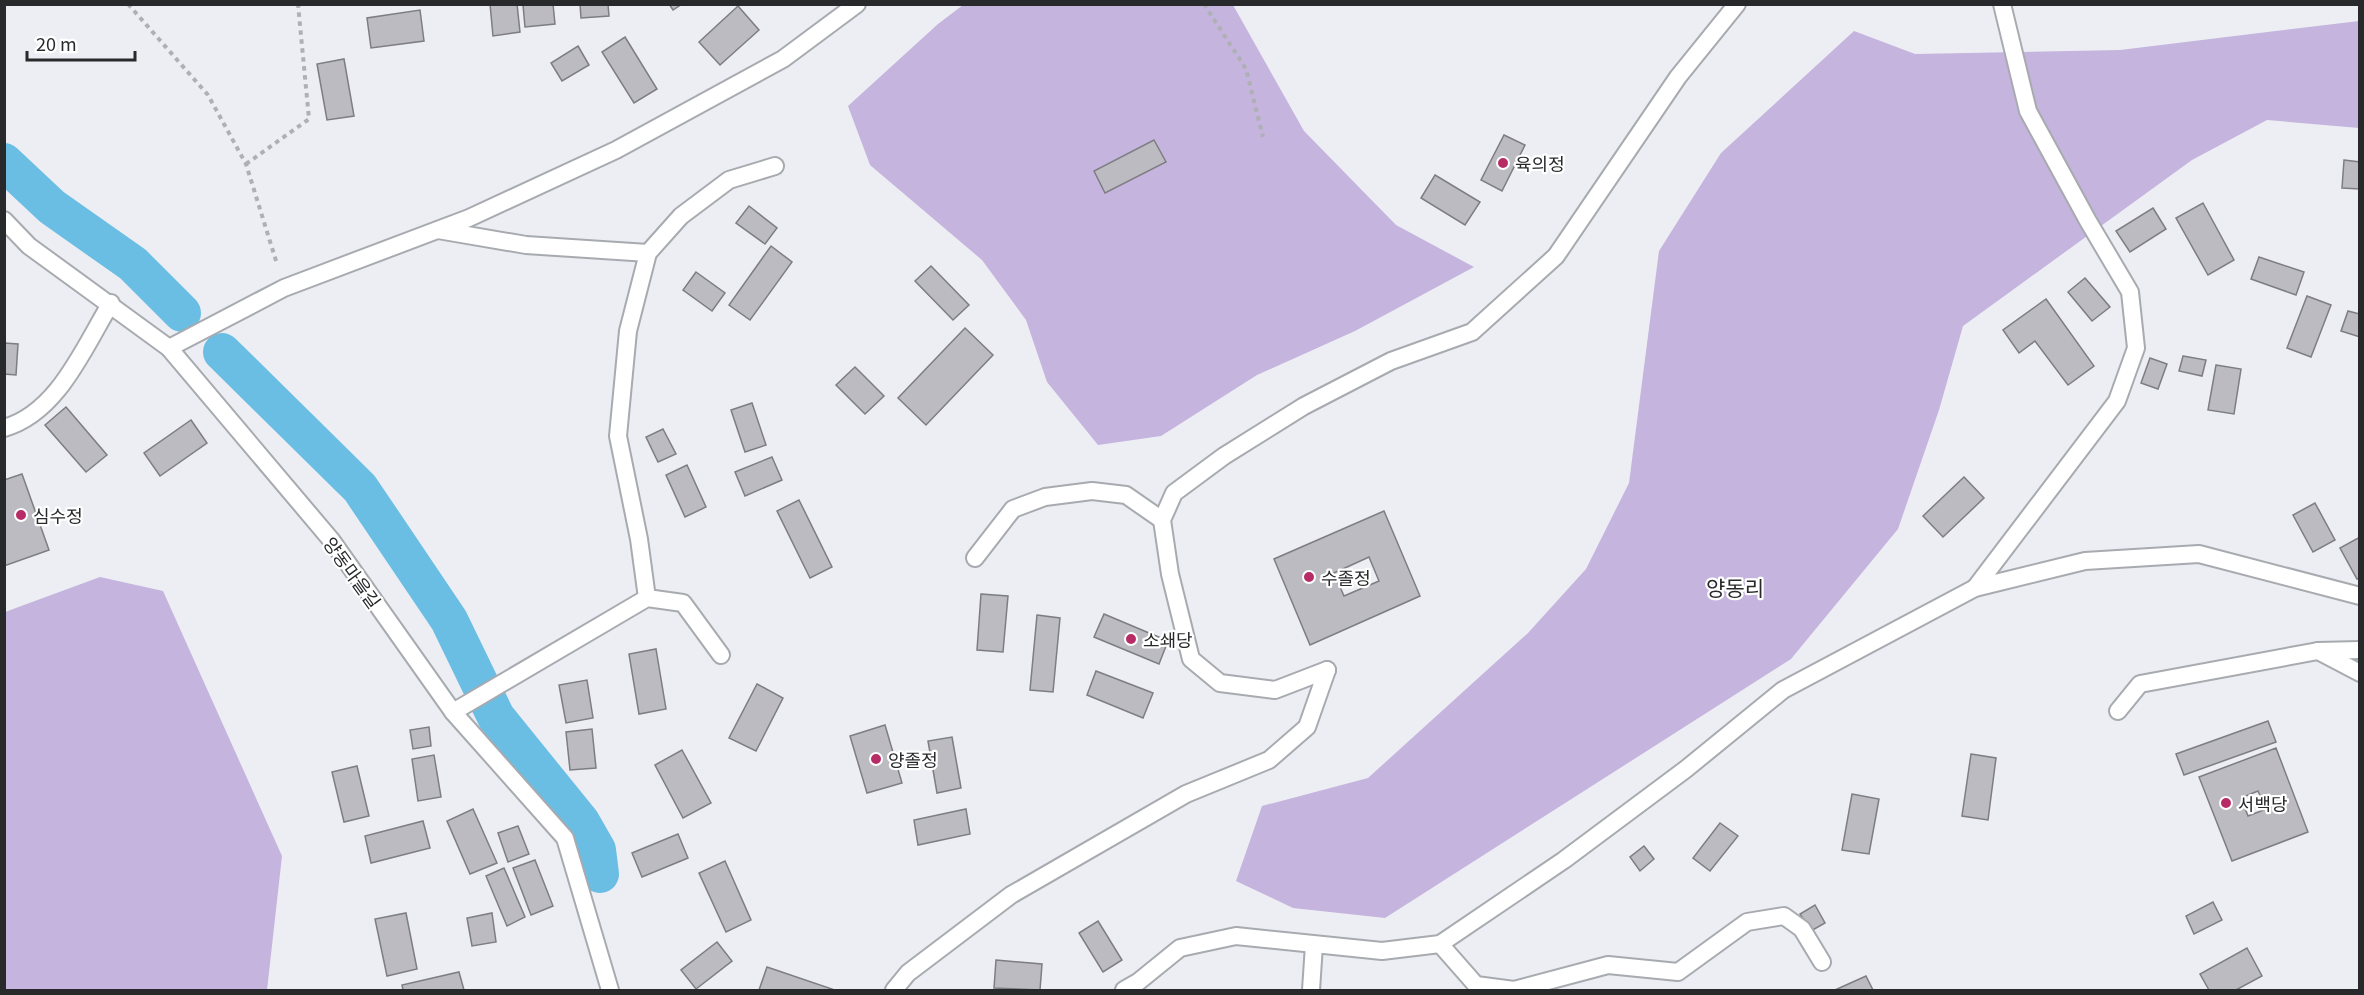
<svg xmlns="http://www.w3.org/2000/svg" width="2364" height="995" viewBox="0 0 2364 995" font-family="Georgia,'Noto Sans KR',serif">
<rect width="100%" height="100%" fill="#eceef4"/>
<g fill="#c5b4dd">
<polygon points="963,5 1233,5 1304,131 1396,225 1474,267 1355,331 1257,375 1161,436 1098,445 1047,382 1026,320 982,260 870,165 848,106 938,24"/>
<polygon points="2359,21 2359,128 2267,120 2192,160 1963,326 1939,410 1898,529 1791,659 1385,918 1293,908 1236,881 1262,806 1368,778 1528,633 1586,569 1629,483 1659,251 1721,153 1854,31 1915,54 2120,50"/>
<polygon points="100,577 163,591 282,856 267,990 5,990 5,612"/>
</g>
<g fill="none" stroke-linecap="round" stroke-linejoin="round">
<g stroke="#6bbee3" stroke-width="38">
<polyline points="4,162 52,207 133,264 182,313"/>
<polyline points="222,352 360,488 449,620 496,717 581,822 597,850 600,874"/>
</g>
</g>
<g fill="#bbbbc1" stroke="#7d7d82" stroke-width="1.5" fill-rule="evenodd">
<polygon points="490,4 517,4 520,32 493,36"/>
<polygon points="553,4 555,24 525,27 523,5"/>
<polygon points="580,4 608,4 609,16 581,18"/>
<polygon points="669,4 682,4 673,10"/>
<polygon points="738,6 759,30 720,65 699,42"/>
<polygon points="420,10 424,41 371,48 367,18"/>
<polygon points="625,37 657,89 634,103 602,52"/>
<polygon points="578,46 589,65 562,81 551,63"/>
<polygon points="344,59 354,116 327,120 317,64"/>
<polygon points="1504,135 1525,145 1502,191 1481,180"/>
<polygon points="1154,140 1166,162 1105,193 1094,171"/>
<polygon points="2344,160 2360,162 2360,189 2342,188"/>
<polygon points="1435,175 1480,202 1465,225 1421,198"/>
<polygon points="2203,203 2234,260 2208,275 2176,218"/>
<polygon points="749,206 777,228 765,244 736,223"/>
<polygon points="2153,208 2166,229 2130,252 2116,231"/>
<polygon points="771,246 792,262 750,320 729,305"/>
<polygon points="2259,257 2304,272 2296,295 2251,279"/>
<polygon points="931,266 969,305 953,320 915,281"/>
<polygon points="696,272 725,293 712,311 683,290"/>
<polygon points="2085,278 2110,307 2092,321 2068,292"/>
<polygon points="2307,296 2331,305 2311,357 2287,348"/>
<polygon points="2046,299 2094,366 2068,385 2035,341 2019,353 2003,330"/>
<polygon points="2348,311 2360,314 2360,337 2341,331"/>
<polygon points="965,328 993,355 926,425 898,398"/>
<polygon points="4,343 18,344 16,375 4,374"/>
<polygon points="2183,356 2206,360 2202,376 2179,371"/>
<polygon points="2150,358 2167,364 2158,389 2141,383"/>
<polygon points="2216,365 2241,369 2234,414 2208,410"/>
<polygon points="855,367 884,396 865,414 836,385"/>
<polygon points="752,403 766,445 745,452 731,410"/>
<polygon points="66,407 107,455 86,472 45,425"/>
<polygon points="191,420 207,443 160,476 144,453"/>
<polygon points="663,429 676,454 658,462 646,437"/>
<polygon points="772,457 782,480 745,496 735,472"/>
<polygon points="687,465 706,507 685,517 666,475"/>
<polygon points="22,474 49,550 4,566 4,480"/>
<polygon points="1964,477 1984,498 1943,537 1923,516"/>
<polygon points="799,500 832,567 810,578 777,511"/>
<polygon points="2315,503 2335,540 2313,552 2293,515"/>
<path d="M 1384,511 L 1420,596 L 1310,645 L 1274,559 ZM 1369,557 L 1379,581 L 1344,596 L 1334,573 Z"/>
<polygon points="2360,537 2360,578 2357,579 2340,548"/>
<polygon points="981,594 1008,596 1003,652 977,650"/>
<polygon points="1104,614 1168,641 1159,664 1094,637"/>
<polygon points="1037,615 1060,618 1053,692 1030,690"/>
<polygon points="656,649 666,709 639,714 629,654"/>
<polygon points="1096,671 1153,693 1143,718 1087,695"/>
<polygon points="587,680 593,718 566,723 559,685"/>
<polygon points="757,684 783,698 756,751 729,738"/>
<polygon points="2268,721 2276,742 2184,775 2176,754"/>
<polygon points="885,725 902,783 867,793 850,736"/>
<polygon points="429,727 431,746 413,749 410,730"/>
<polygon points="592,729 596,768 570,770 566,732"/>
<polygon points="952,737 961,788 937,793 928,741"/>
<path d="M 2276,748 L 2308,832 L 2232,861 L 2199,777 ZM 2258,791 L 2266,809 L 2248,816 L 2241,798 Z"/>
<polygon points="682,750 711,803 683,818 655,765"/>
<polygon points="1971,754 1996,758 1988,820 1962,816"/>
<polygon points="434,755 441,797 418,801 412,759"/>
<polygon points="357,766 369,816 344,822 332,772"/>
<polygon points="1852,794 1879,799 1869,854 1842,850"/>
<polygon points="473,809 497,863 470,874 447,821"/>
<polygon points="966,809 970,834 918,845 914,820"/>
<polygon points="423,821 430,848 371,863 365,836"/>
<polygon points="1720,823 1738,836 1710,871 1693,858"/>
<polygon points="518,826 529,854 508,862 498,833"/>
<polygon points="678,834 688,858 642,877 632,853"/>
<polygon points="1644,846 1654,859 1640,871 1630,857"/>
<polygon points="535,860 553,906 531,915 513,868"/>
<polygon points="725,861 751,920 726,932 699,873"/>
<polygon points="504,868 525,917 507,926 486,876"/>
<polygon points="2213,902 2222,920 2194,934 2186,916"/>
<polygon points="1815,905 1825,923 1811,931 1800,914"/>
<polygon points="406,913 417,969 387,976 375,919"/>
<polygon points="492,913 496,942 472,946 467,918"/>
<polygon points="1098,921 1122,960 1103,972 1079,933"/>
<polygon points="717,942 732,961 696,989 681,970"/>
<polygon points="2247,948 2262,976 2236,990 2209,990 2200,974"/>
<polygon points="996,960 1042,964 1040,990 994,988"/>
<polygon points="767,967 832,989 831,990 759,990"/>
<polygon points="459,972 464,990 403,990 402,985"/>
<polygon points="1866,976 1873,990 1835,990"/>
</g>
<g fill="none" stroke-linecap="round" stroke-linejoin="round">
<g stroke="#a7aaaf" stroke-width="20">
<g id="service">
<polyline points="4,220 29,246 169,348 332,541 453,712 565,838 610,990"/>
<polyline points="438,230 526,245 648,253"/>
<polyline points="169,348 284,288 469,218 616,150 783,59 857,4"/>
<path d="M 4,428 C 58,413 84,347 111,303"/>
<polyline points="975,558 1013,509 1045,497 1092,491 1126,495 1162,520"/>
<polyline points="1975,588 2117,401 2136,348 2130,292 2088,221 2028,111 2002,4"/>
<polyline points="647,598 639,539 618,436 628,331 648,253 681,216 729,180 775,166"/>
<polyline points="2318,651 2360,673"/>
<polyline points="1327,670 1275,690 1220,683 1191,659 1170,574 1162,520 1174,493 1224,456 1304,406 1391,361 1472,332 1556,256 1678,77 1737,4"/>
<polyline points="2118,711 2140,684 2318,651 2360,650"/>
<polyline points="453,712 647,598 683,603 721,655"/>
<polyline points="1440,944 1476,985 1514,990 1608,965 1678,972 1747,922 1784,916 1802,929 1822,962"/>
<polyline points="894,990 908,973 1011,895 1186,794 1269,760 1307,727 1327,670"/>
<polyline points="1124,990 1138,982 1180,948 1236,936 1382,951 1440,944 1564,860 1686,769 1783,690 1975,588 2085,561 2199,554 2360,596"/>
<polyline points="1311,990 1314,945"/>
</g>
</g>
<g stroke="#aeb0b5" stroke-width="4" stroke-dasharray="4.5 4.5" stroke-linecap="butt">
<polyline points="128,4 208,95 246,164 277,264"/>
<polyline points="1204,4 1246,69 1263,137"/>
<polyline points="246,164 309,119 298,4"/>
</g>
<use href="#service" stroke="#fff" stroke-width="16"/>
</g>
<g fill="#b72c66" stroke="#fff" stroke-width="2">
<circle cx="1503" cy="163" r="6"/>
<circle cx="21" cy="515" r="6"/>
<circle cx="1309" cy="577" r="6"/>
<circle cx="1131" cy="639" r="6"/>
<circle cx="876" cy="759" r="6"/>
<circle cx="2226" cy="803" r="6"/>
</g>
<g text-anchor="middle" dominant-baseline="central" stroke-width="4.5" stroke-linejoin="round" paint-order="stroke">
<g font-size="18" fill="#28292b" stroke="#fff" text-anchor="start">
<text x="1515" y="163">육의정</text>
<text x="33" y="515">심수정</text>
<text x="1321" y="577">수졸정</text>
<text x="1143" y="639">소쇄당</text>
<text x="888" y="759">양졸정</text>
<text x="2238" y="803">서백당</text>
</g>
<g font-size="18" fill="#28292b" stroke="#fff">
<text transform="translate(353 572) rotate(54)">양동마을길</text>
</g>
<g font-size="21" fill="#28292b" stroke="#fff">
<text x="1735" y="587">양동리</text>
</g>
</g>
<rect width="2364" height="995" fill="none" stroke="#28292b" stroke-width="12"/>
<path d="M27 51v9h108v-9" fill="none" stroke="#28292b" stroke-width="3"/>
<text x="36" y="51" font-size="18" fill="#28292b" stroke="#ffffff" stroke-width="4.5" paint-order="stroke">20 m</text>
</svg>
